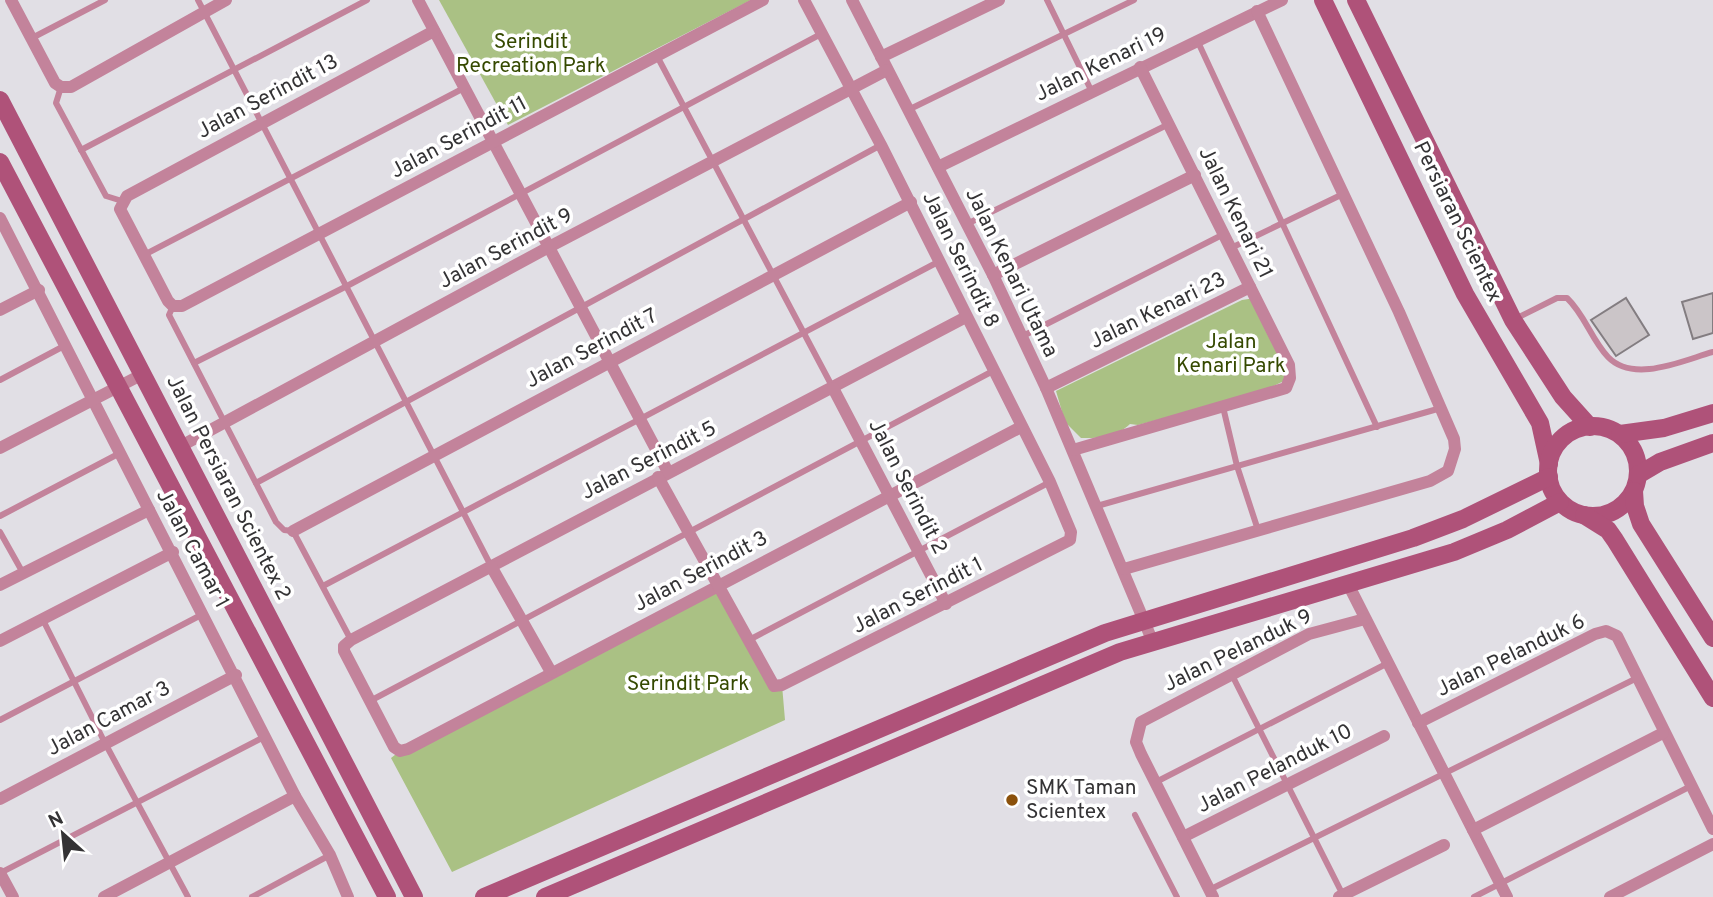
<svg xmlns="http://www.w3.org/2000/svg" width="1713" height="897" viewBox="0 0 1713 897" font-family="Overpass,sans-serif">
<rect width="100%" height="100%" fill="#e1dfe5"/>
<g fill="#aac184">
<polygon points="439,0 751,0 508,125"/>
<path d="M 1255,298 L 1290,378 L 1259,393 L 1138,425 L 1130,424 C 1115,438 1101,438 1081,438 L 1065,422 L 1056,391 L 1242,300 Z"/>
<polygon points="719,584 770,680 782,685 785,720 452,872 391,758 400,751"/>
</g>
<g fill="#cbc5c8" stroke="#837d81" stroke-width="2">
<polygon points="1713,293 1713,333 1693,339 1682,302"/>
<polygon points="1626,298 1649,335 1616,356 1591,320"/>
</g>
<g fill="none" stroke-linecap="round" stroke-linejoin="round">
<g stroke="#c3839b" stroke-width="6">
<polyline points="198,0 491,566"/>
<polyline points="1047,0 1091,90"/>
<polyline points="32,38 105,0"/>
<polyline points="1198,42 1377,427"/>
<polyline points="657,56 833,388"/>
<polyline points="61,87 56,103 106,196 122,201"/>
<polyline points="908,110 1134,0"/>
<polyline points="81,150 367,0"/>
<polyline points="967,224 1169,124"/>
<polyline points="1231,248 1343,194"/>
<polyline points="144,255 464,88"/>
<polyline points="173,306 169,315 276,522 284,530 293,531 351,640"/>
<path d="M 1515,319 L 1557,298 L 1567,298 C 1585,315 1591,339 1608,357 C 1634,384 1684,360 1713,352"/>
<polyline points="1021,337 1224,234"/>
<polyline points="194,363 347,286 821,34"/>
<polyline points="0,380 64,346"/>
<polyline points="1223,407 1237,466 1258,530"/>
<polyline points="256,483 881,145"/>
<polyline points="1097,506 1441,408"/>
<polyline points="0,516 120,453"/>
<polyline points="0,532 23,573"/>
<polyline points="323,586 938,262"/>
<polyline points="43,620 105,743 188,897"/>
<polyline points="749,640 1050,482"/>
<polyline points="1232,675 1344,897"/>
<polyline points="370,701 993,371"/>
<polyline points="0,720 203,614"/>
<polyline points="1156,782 1388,663"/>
<polyline points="1135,815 1177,897"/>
<polyline points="0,873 266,736"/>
<polyline points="1209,890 1637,678"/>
<polyline points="252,897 330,855"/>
<polyline points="1474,897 1691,786"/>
</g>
<g stroke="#c3839b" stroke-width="12">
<polyline points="11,0 55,83 61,87 71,87 226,0"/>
<polyline points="418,0 668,472"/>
<polyline points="852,0 993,275 1046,388 1152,640"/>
<polyline points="434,31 127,196 120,209 168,301 173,306 182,306 763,0"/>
<polyline points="881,57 999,0"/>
<polyline points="938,167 1282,0"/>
<polyline points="0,218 295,796 330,855 348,897"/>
<polyline points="993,275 1195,175"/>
<polyline points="0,310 39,290"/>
<polyline points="966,317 351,640 344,646 344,651 394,747 400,751 408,749 1021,427"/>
<polyline points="833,388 946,604"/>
<polyline points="1046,388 1250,287"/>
<polyline points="181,446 549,247 887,70"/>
<polyline points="0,448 143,374"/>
<polyline points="1073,450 1286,388 1290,378 1289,365 1140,67"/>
<polyline points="658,477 774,686 782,685 1070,540 1071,532 1050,482 881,145 804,0"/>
<polyline points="293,531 911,202"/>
<polyline points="491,566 551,672"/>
<polyline points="1124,569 1430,481 1448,471 1455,449 1454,439 1399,312 1257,11"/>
<polyline points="1348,584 1507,897"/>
<polyline points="0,585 149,510"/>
<polyline points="0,641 173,552"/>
<polyline points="1418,723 1595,634 1606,631 1617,636 1713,829"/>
<polyline points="0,799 236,675"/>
<polyline points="1473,830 1663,733"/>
<polyline points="1183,837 1384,736"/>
<polyline points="0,873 13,897"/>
<polyline points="104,897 295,796"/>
<polyline points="1213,897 1141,754 1136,742 1141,722 1309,634 1365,619"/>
<polyline points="1339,897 1444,845"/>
<polyline points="1610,897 1713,844"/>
</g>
<g stroke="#af5279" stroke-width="18">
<polyline points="1323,0 1465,294 1540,423 1549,464"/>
<polyline points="1356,0 1513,320 1563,397 1590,427"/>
<polyline points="0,100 414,897"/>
<polyline points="0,162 387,897"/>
<circle cx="1593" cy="471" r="45"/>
<polyline points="1620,434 1664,428 1713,413"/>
<polyline points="1638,475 1660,462 1713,443"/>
<polyline points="1634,491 1635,506 1641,524 1713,638"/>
<polyline points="1584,515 1608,530 1615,540 1713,698"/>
<polyline points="484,897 1105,633 1413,538 1463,519 1549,477"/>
<polyline points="545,897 1120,652 1454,552 1507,530 1560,502"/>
</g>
</g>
<circle fill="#8b510b" stroke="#fff" stroke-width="2.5" cx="1012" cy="800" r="7"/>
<g text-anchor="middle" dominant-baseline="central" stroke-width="7" stroke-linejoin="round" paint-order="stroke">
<g font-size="21" fill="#354900" stroke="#fff">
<text x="531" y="42">Serindit<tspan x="531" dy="24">Recreation Park</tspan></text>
<text x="1231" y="342">Jalan<tspan x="1231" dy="24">Kenari Park</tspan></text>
<text x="688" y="684">Serindit Park</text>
</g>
<g font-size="21" fill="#343335" stroke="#fff">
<text transform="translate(1101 65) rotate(-26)">Jalan Kenari 19</text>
<text transform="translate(268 97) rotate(-28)">Jalan Serindit 13</text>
<text transform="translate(459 138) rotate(-28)">Jalan Serindit 11</text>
<text transform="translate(1235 213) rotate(64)">Jalan Kenari 21</text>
<text transform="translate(1457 222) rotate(64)">Persiaran Scientex</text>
<text transform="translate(506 249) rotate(-28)">Jalan Serindit 9</text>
<text transform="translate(960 260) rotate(64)">Jalan Serindit 8</text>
<text transform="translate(1011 273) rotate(64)">Jalan Kenari Utama</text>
<text transform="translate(1158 311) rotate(-26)">Jalan Kenari 23</text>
<text transform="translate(592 349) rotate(-28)">Jalan Serindit 7</text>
<text transform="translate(649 461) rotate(-27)">Jalan Serindit 5</text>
<text transform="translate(907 487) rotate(63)">Jalan Serindit 2</text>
<text transform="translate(228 488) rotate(63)">Jalan Persiaran Scientex 2</text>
<text transform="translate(192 549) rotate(62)">Jalan Camar 1</text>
<text transform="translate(701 572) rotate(-28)">Jalan Serindit 3</text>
<text transform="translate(918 596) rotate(-27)">Jalan Serindit 1</text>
<text transform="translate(1238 651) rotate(-26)">Jalan Pelanduk 9</text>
<text transform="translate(1511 656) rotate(-26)">Jalan Pelanduk 6</text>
<text transform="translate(109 719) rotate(-28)">Jalan Camar 3</text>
<text transform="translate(1275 769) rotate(-27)">Jalan Pelanduk 10</text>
</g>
<g font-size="21" fill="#343335" stroke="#fff" text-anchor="start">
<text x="1026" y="788">SMK Taman<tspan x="1026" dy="24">Scientex</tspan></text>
</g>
</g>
<g transform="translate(63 834) rotate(333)" stroke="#ffffff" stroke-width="5" paint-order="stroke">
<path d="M0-5L12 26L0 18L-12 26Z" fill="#343335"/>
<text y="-10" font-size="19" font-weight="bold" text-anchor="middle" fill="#343335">N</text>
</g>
</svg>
